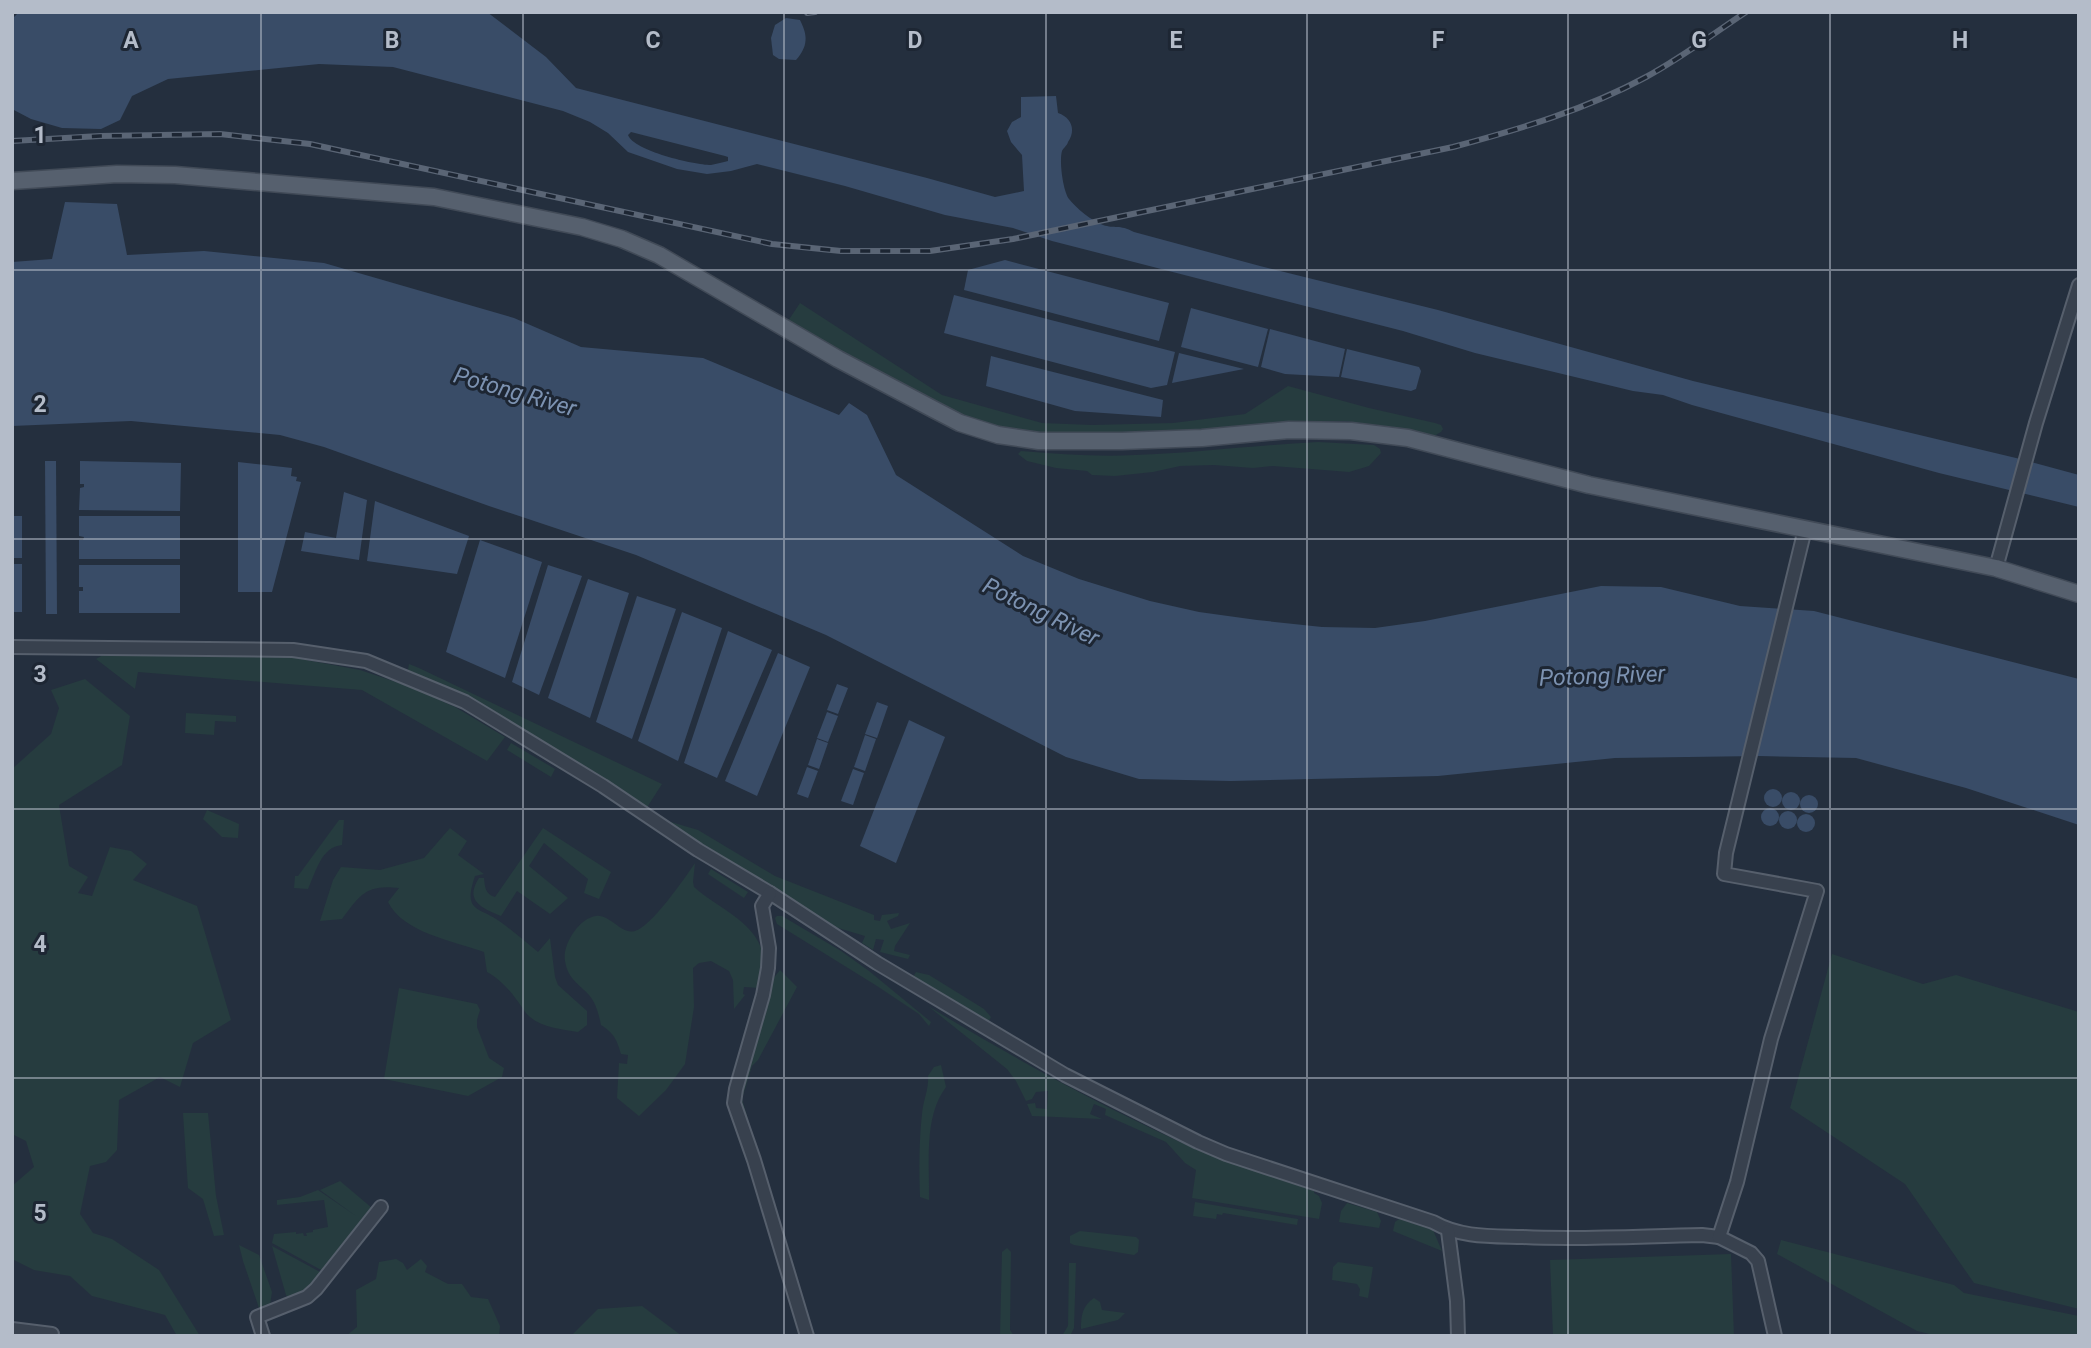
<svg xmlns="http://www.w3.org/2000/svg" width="2091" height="1348" viewBox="0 0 2091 1348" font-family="Roboto,sans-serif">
<rect width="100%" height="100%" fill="#242f3e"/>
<g fill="#263c3f">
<polygon points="800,303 942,395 1042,423 1092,425 1173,423 1245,414 1288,386 1369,408 1435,423 1441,425 1443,429 1441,432 1434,436 1393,427 1346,421 1315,421 1122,435 1035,435 996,428 961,418 843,355 788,321"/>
<path d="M 1318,442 L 1374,445 L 1380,449 L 1381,453 L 1369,466 L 1349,472 L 1273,466 L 1253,468 L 1214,465 L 1180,466 L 1153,472 L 1115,476 L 1092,475 L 1087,471 L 1056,468 L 1027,461 L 1018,454 L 1021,451 C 1059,454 1097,457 1135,455 C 1196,453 1256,445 1318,442 Z"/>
<polygon points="103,655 290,657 360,670 411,687 455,707 505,737 487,761 362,690 138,672 135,689 96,659"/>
<polygon points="409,664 419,668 662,784 646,809 510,723 440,684 408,670"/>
<polygon points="85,679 130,716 122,765 59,805 69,866 88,877 78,893 92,896 110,847 131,851 147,864 133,880 197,906 231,1020 193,1043 180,1087 160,1077 119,1100 117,1150 106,1162 90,1166 80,1214 93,1233 112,1239 159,1270 200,1336 177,1336 165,1315 92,1296 70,1276 34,1270 12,1259 12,1186 34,1167 26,1141 12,1134 12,769 51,734 59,708 51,690"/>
<polygon points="186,713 236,716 236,722 215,721 214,735 185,733"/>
<polygon points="511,743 555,769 551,777 507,750"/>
<polygon points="207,810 239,824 238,838 222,837 203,819"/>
<path d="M 339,820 L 344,820 L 342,845 C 321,847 316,872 308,889 L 294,888 L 295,876 L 298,876 Z"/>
<polygon points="671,822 698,830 775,876 874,915 874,920 880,921 882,915 899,913 898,916 887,921 891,929 910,923 895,946 894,951 910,955 908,959 880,952 884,940 876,939 873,950 862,943 865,936 835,927 668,823"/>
<path d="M 450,828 L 467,841 L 458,855 L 484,874 L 475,876 C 462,914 480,906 502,923 C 514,932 526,942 538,952 L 550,938 L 555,977 L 558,985 L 587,1011 L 587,1025 L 578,1032 C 561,1029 543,1028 530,1017 C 524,1012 521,1005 516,999 C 509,989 498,978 487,972 L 484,952 C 454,941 403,933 388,902 L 399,888 C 366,884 360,895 342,919 L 320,921 L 333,880 L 341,867 L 380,870 L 424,858 Z"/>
<path d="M 543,828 L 611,872 L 599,899 L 584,893 L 588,879 L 544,843 L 529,866 L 568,898 L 550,914 L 517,891 L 501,916 C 482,908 464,901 479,878 L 484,878 C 485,887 485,894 495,897 Z"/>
<path d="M 695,863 L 693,882 L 694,887 C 718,909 761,923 764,961 C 764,969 761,980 760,988 L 744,987 L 743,994 L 745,995 L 734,1009 L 733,980 L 729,971 L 711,961 L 699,963 L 693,968 L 694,1007 L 685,1064 L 666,1090 L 639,1116 L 617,1098 L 619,1063 L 627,1064 L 628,1055 L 621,1054 C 617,1040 614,1033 601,1025 C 599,1015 596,1003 589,995 C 578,983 568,979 565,961 C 562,945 579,918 596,916 C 610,914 621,935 635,931 C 651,927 685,878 695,863 Z"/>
<polygon points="711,869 748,892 744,898 708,874"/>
<polygon points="777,916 782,916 841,951 869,971 931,1022 929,1026 919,1014 877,986 777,924 775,918"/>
<polygon points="1832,954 1923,984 1956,975 2079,1012 2079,1309 1974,1283 1905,1184 1790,1108"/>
<polygon points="780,970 797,987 758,1060 752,1066 742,1099 760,1159 738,1100 769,984"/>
<polygon points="916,972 929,975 984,1009 991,1017 987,1024 913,977"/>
<polygon points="399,988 477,1004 480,1010 477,1020 477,1027 489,1058 504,1068 502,1077 468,1096 384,1079"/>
<path d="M 928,1006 C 1015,1059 1104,1108 1198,1150 C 1236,1166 1276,1177 1314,1191 L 1314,1193 L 1319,1196 L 1322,1203 L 1319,1219 L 1192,1198 L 1196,1170 L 1185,1163 L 1166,1142 L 1105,1115 L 1106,1109 L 1094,1104 L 1090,1114 L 1102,1119 L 1032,1116 L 1027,1104 L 1035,1103 L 1036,1108 L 1047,1109 L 1048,1091 L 1036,1092 L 1032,1099 L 1026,1101 L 1016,1081 L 1007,1069 Z"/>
<path d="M 941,1065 L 946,1087 C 923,1118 930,1164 929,1200 L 920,1197 C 919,1169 919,1141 922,1114 C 923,1100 929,1090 928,1076 L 934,1067 Z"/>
<polygon points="183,1113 208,1113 216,1196 224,1235 214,1236 203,1199 188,1188"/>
<polygon points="340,1181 372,1208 323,1271 272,1243 274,1234 296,1232 296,1234 303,1233 304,1236 307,1236 306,1233 313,1232 313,1230 328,1227 324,1200 277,1205 277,1200 300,1197 318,1190 356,1216 320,1190"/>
<polygon points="1195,1202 1298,1219 1297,1225 1223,1213 1222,1215 1217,1214 1216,1219 1193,1216"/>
<polygon points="1347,1203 1377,1212 1381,1221 1379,1228 1339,1222 1341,1211"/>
<polygon points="1399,1219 1433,1230 1442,1251 1393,1231 1395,1222"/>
<polygon points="1080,1231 1136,1237 1139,1240 1138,1252 1134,1255 1074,1245 1070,1243 1070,1236"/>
<polygon points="1781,1240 1954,1285 1964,1293 2079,1316 2079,1336 1938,1336 1917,1331 1777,1254"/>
<polygon points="239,1245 259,1255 272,1292 270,1305 259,1308 243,1261"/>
<polygon points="272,1246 322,1273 304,1293 289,1298 286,1295"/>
<polygon points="1007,1248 1011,1252 1010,1330 1014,1336 1000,1336 1002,1252"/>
<polygon points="1731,1254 1734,1336 1553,1336 1550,1260"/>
<polygon points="396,1259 403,1263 407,1270 421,1259 427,1266 425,1272 448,1284 462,1284 471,1297 488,1299 500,1326 499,1336 346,1336 357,1327 356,1290 376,1279 379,1262"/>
<polygon points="1338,1262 1373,1267 1368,1298 1359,1296 1360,1289 1357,1284 1332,1280 1333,1267"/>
<polygon points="1069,1263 1076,1263 1074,1328 1070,1336 1062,1336 1068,1326"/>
<path d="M 1094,1298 L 1100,1302 L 1102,1310 L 1125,1313 L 1118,1320 L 1081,1329 C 1081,1316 1082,1306 1094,1298 Z"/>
<polygon points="642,1306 682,1336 571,1336 598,1309"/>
</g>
<g fill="#394c67" fill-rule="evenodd">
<path d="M 19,12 L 487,12 L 546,57 L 576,88 L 927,178 L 995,197 L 1024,191 L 1022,155 L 1011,142 L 1007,131 L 1012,122 L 1021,117 L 1021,97 L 1056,96 L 1058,113 C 1072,118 1076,130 1068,142 C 1067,146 1063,148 1062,151 C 1059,161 1063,191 1069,199 C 1076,208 1092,221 1103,225 C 1115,229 1119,224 1134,232 L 1260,266 L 1438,310 L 1693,381 L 2016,458 L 2079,475 L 2079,507 L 1939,473 L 1692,405 L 1663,395 L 1633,391 L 1475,353 L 1403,331 L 1052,241 L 1013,228 L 945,215 L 845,186 L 757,164 L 731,171 L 707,174 L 677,169 L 628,152 L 608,133 L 590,122 L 563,111 L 393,67 L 319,64 L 168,79 L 132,96 L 120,120 L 101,129 L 62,128 L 31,119 L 12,109 L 12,19 ZM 631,132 L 725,156 L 728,157 L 728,161 C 723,162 717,164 711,165 C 694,165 634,151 628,135 Z"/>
<path d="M 786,18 L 800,20 C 808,36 808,46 796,60 L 779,59 L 773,55 L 771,38 L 775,25 Z"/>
<polygon points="65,202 117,204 127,255 204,251 324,263 514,318 581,347 703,358 839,415 849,403 867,415 896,475 1023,556 1079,579 1150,601 1199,612 1257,620 1322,627 1375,628 1425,621 1601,586 1661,587 1740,606 1814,611 2079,679 2079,825 1966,788 1856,758 1759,756 1615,758 1438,776 1231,781 1139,779 1066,757 826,635 636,555 489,506 324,447 280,435 131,421 12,426 12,262 52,259"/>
<polygon points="1005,260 1169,303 1159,341 964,290 968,270"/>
<polygon points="954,295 1175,352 1167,385 1151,388 944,333"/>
<polygon points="1191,308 1268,329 1258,367 1181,347"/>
<polygon points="1270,329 1345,349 1339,377 1285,374 1261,367"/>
<polygon points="1347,349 1419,367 1421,371 1416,389 1411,391 1341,377"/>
<polygon points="1179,353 1244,369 1172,383"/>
<polygon points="991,356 1163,400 1161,417 1075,411 986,386"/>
<polygon points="45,461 56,461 57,614 46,614"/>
<polygon points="80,461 181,463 180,511 79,510 80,488 84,487 84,484 80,484"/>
<polygon points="238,462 292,468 291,476 297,477 296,481 301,482 272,592 238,592"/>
<polygon points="344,492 367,500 359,560 301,551 305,532 336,538"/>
<polygon points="375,501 469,536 457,574 367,561"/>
<rect x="12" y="516" width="10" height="42"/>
<polygon points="79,516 180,516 180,559 79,559 79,540 83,540 84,537 79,536"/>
<polygon points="480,540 542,562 505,678 446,652"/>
<rect x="12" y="564" width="10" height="48"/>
<polygon points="79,565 180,565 180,613 79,613 79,591 83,591 83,587 79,587"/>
<polygon points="548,565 582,576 539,695 512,682"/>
<polygon points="588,579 629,593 590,718 548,698"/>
<polygon points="637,596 676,609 632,739 596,722"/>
<polygon points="682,612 722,628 678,761 638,741"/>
<polygon points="728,631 772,650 717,778 684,763"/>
<polygon points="778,653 810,667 757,796 725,781"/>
<polygon points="837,684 848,688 838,714 827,710"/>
<polygon points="877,702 888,706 877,738 865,734"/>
<polygon points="827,712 838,716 828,742 817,738"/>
<polygon points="909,720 945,737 896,863 860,846"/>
<polygon points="865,735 876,739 865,771 854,767"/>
<polygon points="817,739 828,743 819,769 808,765"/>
<polygon points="807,767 818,771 808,798 797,794"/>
<polygon points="853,769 864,773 853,805 841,801"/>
<circle cx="1773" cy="798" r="9"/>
<circle cx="1791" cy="801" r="9"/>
<circle cx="1809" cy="804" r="9"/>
<circle cx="1770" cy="817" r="9"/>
<circle cx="1788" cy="820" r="9"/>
<circle cx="1806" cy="823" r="9"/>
</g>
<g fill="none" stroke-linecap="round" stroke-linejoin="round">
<g stroke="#565f6c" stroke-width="16">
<g id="minor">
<polyline points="1996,568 2036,423 2079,285"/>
<path d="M 12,647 L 293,650 L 366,661 L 465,702 L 603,786 L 698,850 L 770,893 L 877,963 L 1065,1075 L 1198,1142 L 1226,1154 L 1433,1222 C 1461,1238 1492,1236 1523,1237 C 1582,1240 1642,1236 1702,1235 L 1719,1237"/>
<polyline points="770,893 762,906 769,948 768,968 763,995 736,1089 734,1103 754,1160 807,1336"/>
<polyline points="1448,1231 1457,1301 1458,1336"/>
<polyline points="12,1329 52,1334"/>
<polyline points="263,1336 257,1317 307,1297 316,1289 381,1207"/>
<polyline points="1775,1336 1758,1261 1751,1253 1719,1237 1737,1182 1771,1039 1817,891 1724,874 1726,853 1805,529"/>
</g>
</g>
<g stroke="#414a57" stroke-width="19">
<polyline id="major" points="12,181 117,174 175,175 434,197 582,227 622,239 659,255 838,359 933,409 960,423 998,435 1039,441 1122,441 1202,438 1289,430 1351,431 1408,438 1589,485 1996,568 2079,594"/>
</g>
<use href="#minor" stroke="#38414e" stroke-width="12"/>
<use href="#major" stroke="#56606e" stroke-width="16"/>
<g stroke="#5a6575" stroke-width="6">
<g id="rail">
<polyline points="807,13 815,12"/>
<path d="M 12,141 L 100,136 L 220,134 L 310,144 L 772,244 L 841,251 L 930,251 L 1013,239 L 1453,147 C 1520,129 1585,110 1646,77 C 1681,58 1713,34 1746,12"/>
</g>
</g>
<use href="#rail" stroke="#1d2633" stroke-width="3.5" stroke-dasharray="10" stroke-linecap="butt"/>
</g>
<path fill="none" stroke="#b4bcc9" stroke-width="2" stroke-opacity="0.55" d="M 261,12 L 261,1336M 523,12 L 523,1336M 784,12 L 784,1336M 1046,12 L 1046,1336M 1307,12 L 1307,1336M 1568,12 L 1568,1336M 1830,12 L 1830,1336M 12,270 L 2079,270M 12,539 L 2079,539M 12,809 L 2079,809M 12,1078 L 2079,1078"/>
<g text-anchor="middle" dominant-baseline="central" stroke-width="6" stroke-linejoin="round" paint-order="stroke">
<g font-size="23" font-style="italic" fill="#7c92b1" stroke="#1d2633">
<text transform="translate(515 392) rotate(16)">Potong River</text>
<text transform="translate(1041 612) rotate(26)">Potong River</text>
<text transform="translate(1602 676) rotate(-2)">Potong River</text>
</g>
</g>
<g font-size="23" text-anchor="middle" font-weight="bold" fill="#b4bcc9" stroke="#1d2633" stroke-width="6" stroke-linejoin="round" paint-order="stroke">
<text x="131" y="48">A</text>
<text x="392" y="48">B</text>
<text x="653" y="48">C</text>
<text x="915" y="48">D</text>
<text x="1176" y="48">E</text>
<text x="1438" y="48">F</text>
<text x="1699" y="48">G</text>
<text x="1960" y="48">H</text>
<text x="40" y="143">1</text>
<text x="40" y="412">2</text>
<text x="40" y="682">3</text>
<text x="40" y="952">4</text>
<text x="40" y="1221">5</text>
</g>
<rect width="2091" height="1348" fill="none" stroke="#b4bcc9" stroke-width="28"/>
</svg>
